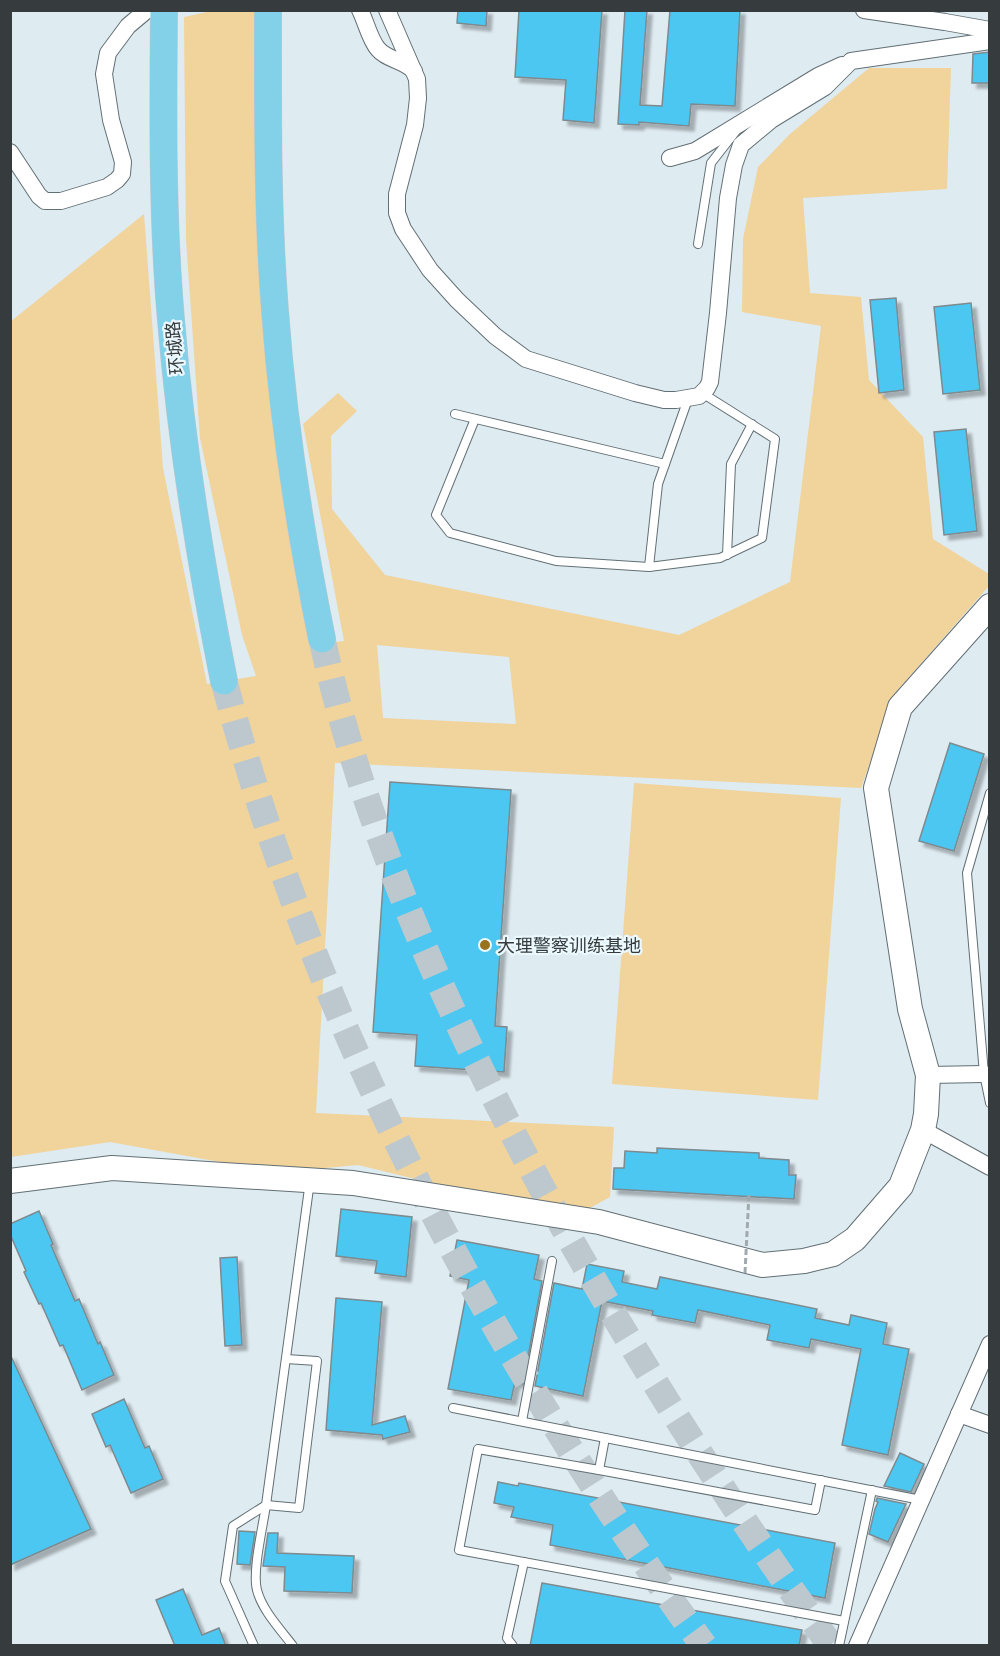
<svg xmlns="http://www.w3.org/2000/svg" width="1000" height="1656" viewBox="0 0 1000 1656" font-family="'Open Sans','Noto Sans SC',sans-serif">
<defs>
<filter id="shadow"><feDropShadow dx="5" dy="5" stdDeviation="1.5" flood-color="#0004"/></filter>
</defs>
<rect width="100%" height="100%" fill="#deebf1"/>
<g fill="#f1d39c" fill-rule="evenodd">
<path d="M 212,11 L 261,11 L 312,645 L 344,641 L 303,424 L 338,393 L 357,411 L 331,436 L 332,509 L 385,575 L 679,635 L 790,582 L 821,326 L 742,312 L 743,239 L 758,167 L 790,134 L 869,68 L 951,68 L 947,189 L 803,198 L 810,293 L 861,297 L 869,380 L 923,437 L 933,539 L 989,574 L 989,586 L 895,693 L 861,788 L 335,763 L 316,1113 L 614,1127 L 610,1197 L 588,1209 L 448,1187 L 358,1165 L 293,1171 L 231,1164 L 110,1142 L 11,1157 L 10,322 L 144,214 L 163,468 L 207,684 L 256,676 L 242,635 L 200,438 L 186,240 L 184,17 ZM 377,645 L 509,657 L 516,724 L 383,718 Z"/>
<polygon points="634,783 841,798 818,1100 612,1084"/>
</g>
<g fill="#4bc7f2" stroke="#7d8a8f" stroke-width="1.5" filter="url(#shadow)">
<polygon points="458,10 487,10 486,26 457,23"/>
<polygon points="519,10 602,10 594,123 563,120 566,80 515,77"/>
<polygon points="625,10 647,10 640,105 662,106 670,10 740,10 735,106 691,104 689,126 639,122 639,125 618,124"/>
<polygon points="990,52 990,83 972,83 973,54"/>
<polygon points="896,298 904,390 879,393 870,300"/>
<polygon points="971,303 980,390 943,394 934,307"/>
<polygon points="966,429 977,531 944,535 934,432"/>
<polygon points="950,743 984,754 954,851 919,841"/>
<polygon points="390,782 511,790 495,1026 507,1027 504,1072 415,1066 417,1035 373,1032"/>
<polygon points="657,1148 759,1153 759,1158 789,1160 789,1175 796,1175 794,1199 613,1189 614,1168 624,1168 625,1151 657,1153"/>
<polygon points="341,1209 412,1217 406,1277 375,1273 377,1261 336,1256"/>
<polygon points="39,1211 53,1244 51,1245 75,1301 79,1299 98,1344 100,1342 114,1375 82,1390 63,1345 60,1346 41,1303 39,1304 24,1272 26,1271 10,1234 10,1224"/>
<polygon points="457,1240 539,1255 534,1279 542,1281 523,1384 515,1382 511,1400 448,1389 469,1280 450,1276"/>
<polygon points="237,1257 242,1345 225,1346 220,1258"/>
<polygon points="587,1264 624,1271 622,1282 657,1289 660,1277 817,1309 815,1318 849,1325 851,1315 887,1323 883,1344 909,1349 888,1455 842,1445 861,1349 811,1339 809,1348 767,1340 770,1325 698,1310 695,1323 652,1315 653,1311 602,1301 583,1396 535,1386 554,1283 582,1289"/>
<polygon points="336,1298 382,1302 372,1425 405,1416 410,1432 383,1439 382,1435 326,1430"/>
<polygon points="10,1354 91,1529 10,1565"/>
<polygon points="124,1399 145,1448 149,1446 163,1479 131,1493 110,1445 106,1447 92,1414"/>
<polygon points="900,1453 924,1464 911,1492 884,1486"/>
<polygon points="498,1482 518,1486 519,1483 835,1543 825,1598 550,1545 553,1525 511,1517 514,1507 494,1503"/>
<polygon points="877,1498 906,1504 888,1542 869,1534 875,1509 878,1502 876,1501"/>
<polygon points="239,1531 255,1532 250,1565 237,1564"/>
<polygon points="268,1533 278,1533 277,1553 354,1556 352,1593 284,1591 285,1567 263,1566"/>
<polygon points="542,1583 802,1630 799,1646 530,1646"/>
<polygon points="183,1589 202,1635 219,1628 226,1646 175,1646 156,1600"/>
</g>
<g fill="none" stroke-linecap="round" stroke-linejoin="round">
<g stroke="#bcc8cd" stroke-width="27" stroke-dasharray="27 14" stroke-linecap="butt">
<path d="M 322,639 C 359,809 428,968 507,1122 C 601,1304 711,1479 831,1646"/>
<path d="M 224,681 C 316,1030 492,1355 704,1646"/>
</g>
<g stroke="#626f74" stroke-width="10">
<g id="lane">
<polyline points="698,244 711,163 736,131"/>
<polyline points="455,414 665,464"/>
<polyline points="475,419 436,515 450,533 556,561 649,567 720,558 762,538 775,439 702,393"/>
<polyline points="727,555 731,464 752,424"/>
<polyline points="649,567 658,484 688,399"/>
<polyline points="990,793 967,873 984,1074 990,1103"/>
<path d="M 286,1359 L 317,1361 L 299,1508 L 266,1505 C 263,1526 252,1572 257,1590 C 262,1610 280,1629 293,1646"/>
<polyline points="453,1408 921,1500"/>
<polyline points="522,1421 552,1261"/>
<polyline points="605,1438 599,1470 478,1449 459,1550 844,1621"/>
<polyline points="599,1470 815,1510 821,1480"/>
<polyline points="254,1646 225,1581 233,1526 266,1505 310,1181"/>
<polyline points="513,1646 507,1638 524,1562"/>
<polyline points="839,1646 872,1490"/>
</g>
</g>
<g stroke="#626f74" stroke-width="18">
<g id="street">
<path d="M 360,10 C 366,22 370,40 378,49 C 387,60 404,60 414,71"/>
<polyline points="387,10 417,79 418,98 415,125 397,194 397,213 403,229 430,270 457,300 495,336 526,359 635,393 664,400 676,400 699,396 707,388 710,382 718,313 728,198 734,165 741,145 771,120 825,87 851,61 990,41"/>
<polyline points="864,10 945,22 990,30"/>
<polyline points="10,152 39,196 45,201 61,201 107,187 117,180 122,174 123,162 111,120 104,74 108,53 128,26 147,10"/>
<polyline points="670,158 695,151 818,76 842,65"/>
<polyline points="928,1075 984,1074"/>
<polyline points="923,1130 990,1167"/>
<polyline points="959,1414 990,1425"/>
<polyline points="857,1646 990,1344"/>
</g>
</g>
<g stroke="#626f74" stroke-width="26">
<polyline id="secondary" points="10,1181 112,1168 353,1183 599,1222 762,1265 804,1261 833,1254 855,1239 901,1186 923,1130 926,1114 928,1075 910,1009 876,788 900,707 990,606"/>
</g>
<g stroke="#c7c8c9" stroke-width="28">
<g id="primary">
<path d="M 164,10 C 163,114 162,217 171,320 C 181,442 200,561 224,681"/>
<path d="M 268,10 C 268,111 267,211 275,311 C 283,421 300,531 322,639"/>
</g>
</g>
<use href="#lane" stroke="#fff" stroke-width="8"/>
<use href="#street" stroke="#fff" stroke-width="16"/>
<use href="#secondary" stroke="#fff" stroke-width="24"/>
<use href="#primary" stroke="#83d0e9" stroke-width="27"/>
<polyline stroke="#9fa9ae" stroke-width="3" stroke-dasharray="6 3" stroke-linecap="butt" points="745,1273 749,1193"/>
</g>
<circle fill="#99721d" stroke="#ebf9ff" stroke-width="2" cx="485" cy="945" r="6"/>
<g text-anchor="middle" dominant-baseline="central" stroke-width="4.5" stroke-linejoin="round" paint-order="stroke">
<g font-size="18" fill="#363c3e" stroke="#ebf9ff">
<text transform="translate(174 348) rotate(-95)">环城路</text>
</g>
<g font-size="18" fill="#363c3e" stroke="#ebf9ff" text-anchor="start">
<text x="497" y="945">大理警察训练基地</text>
</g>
</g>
<rect width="1000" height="1656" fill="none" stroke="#363c3e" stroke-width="24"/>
</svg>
